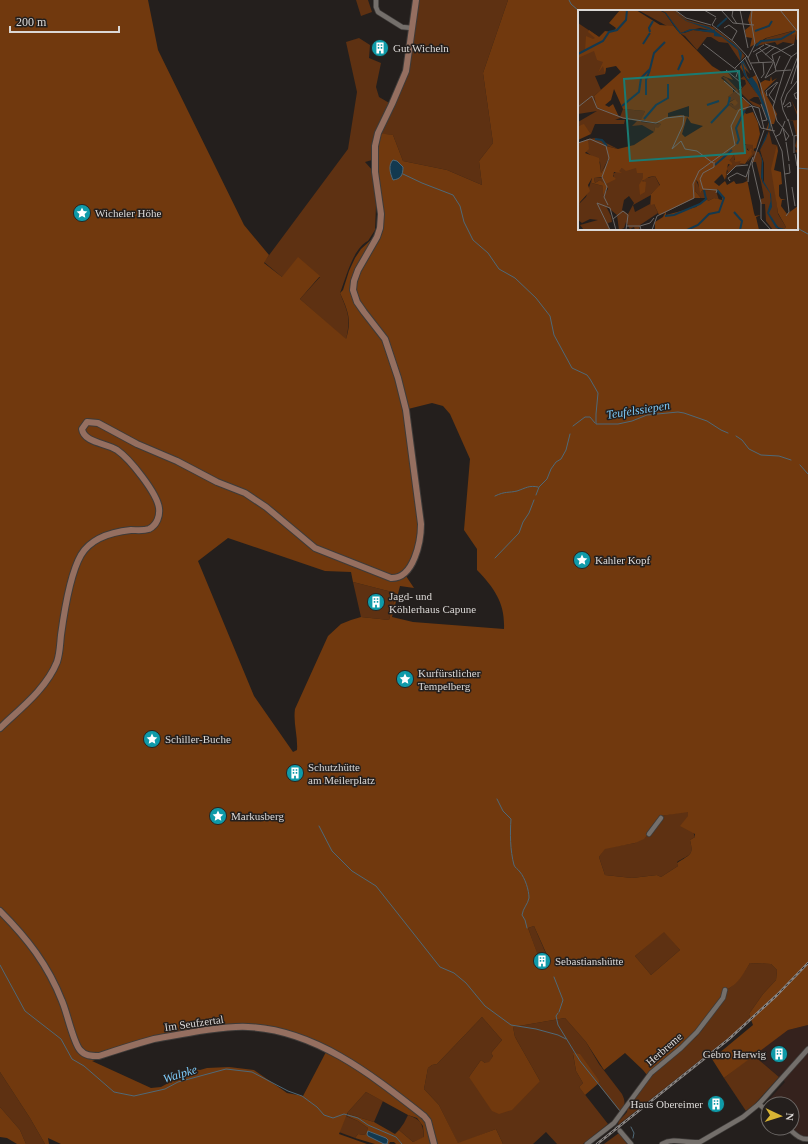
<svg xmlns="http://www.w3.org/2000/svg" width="808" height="1144" viewBox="0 0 808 1144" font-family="'Times New Roman',serif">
<rect width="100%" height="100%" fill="#241f1d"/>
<polygon fill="#35221d" points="808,1025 808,1136 802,1136 792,1128 792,1104 768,1104 768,1110 763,1106 785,1082 753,1055 788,1030"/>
<g fill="#5e3112">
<polygon points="356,0 368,0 372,12 361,16"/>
<polygon points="419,0 508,0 483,73 493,143 479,161 482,185 447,170 403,161 393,135 380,134 401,87"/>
<path d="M 359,38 L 370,45 L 369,58 L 381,63 L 376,87 L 379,97 L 391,104 L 372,142 L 372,160 L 365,162 L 373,171 L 376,205 L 375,230 L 368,241 C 353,248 346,278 340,293 C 348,313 351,317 346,340 L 300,299 L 320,277 L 282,277 L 264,262 L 348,149 L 357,92 L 346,42 Z"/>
<polygon points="353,582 396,593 389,620 361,617"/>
<path d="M 688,811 L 688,816 L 695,837 L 690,840 C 694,856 690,854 677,862 L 678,866 L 661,877 L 657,875 L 632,878 L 605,875 L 599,857 L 605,848 L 635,843 L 661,816 Z"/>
<polygon points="534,926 547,956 539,959 528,928"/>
<polygon points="664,931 680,950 651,975 635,956"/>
<path d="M 750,963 L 771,964 L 777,970 L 776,980 L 763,994 L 749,1014 L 751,1020 L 618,1125 L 619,1119 L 620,1120 L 627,1112 L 628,1106 L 655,1071 L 696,1037 L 703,1029 L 705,1024 L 725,998 L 728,989 C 737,984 744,972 750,963 Z"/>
<path d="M 482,1017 L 502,1040 L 491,1053 L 493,1056 L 489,1063 L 485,1063 L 481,1060 L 469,1077 L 540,1081 L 515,1037 L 513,1027 L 565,1018 L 586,1042 L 599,1064 L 622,1094 C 626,1102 625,1106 620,1112 L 598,1084 L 600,1082 L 573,1054 L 576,1071 L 583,1083 L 579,1087 L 608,1124 L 583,1144 L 557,1144 L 546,1132 L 533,1144 L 503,1144 L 496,1129 L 458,1144 L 439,1105 L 424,1089 L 428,1068 L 432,1065 L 437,1064 Z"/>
<polygon points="753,1055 779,1077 753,1106 746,1111 724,1078"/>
<polygon points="0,1072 30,1118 45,1144 26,1144 20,1130 0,1107"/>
<polygon points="366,1092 383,1101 374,1122 348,1114 348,1112"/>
<path d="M 408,1115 C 421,1120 423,1123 424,1138 L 413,1142 L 399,1130 L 404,1123 Z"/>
<polygon points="346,1116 358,1121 368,1128 365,1135 358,1134 355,1138 339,1132"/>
<polygon points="619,1133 627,1144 604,1144"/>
</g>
<g fill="#71390e" fill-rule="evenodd">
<path d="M 0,0 L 148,0 L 158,50 L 244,225 L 269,255 L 264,263 L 282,277 L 298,257 L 320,276 L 300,299 L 346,339 C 352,320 348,311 340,293 L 343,290 L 349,271 L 355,258 L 361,249 L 372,239 L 377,228 L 378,218 L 377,191 L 378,133 L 393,135 L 403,161 L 447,170 L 482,185 L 479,161 L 493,143 L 483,73 L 508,0 L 808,0 L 808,1025 L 788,1030 L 724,1078 L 712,1059 L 753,1025 L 749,1014 L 763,994 L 776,980 L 777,970 L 771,964 L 750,963 C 744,973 738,984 728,989 C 714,1008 701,1026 685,1042 C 673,1054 659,1063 647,1075 L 643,1070 L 625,1053 L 604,1070 L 586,1042 L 565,1018 L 513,1027 L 515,1037 L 540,1081 L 512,1110 L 499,1114 L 492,1111 L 469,1077 L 481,1060 L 485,1063 L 489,1062 L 493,1056 L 491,1053 L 502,1040 L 482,1017 L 437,1064 L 432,1065 L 428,1068 L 424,1089 L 439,1105 L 458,1143 L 496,1129 L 503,1144 L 396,1144 L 394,1142 L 390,1142 L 389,1144 L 387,1144 L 388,1140 L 369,1131 L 367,1135 L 384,1144 L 375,1144 L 355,1138 L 358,1134 L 365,1135 L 368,1128 L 358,1121 L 347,1116 L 348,1114 L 374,1122 L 395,1134 L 399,1130 L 413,1142 L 424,1137 L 423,1126 L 417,1118 L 408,1115 L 366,1092 L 348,1112 L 339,1134 L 367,1144 L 61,1144 L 48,1138 L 49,1144 L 45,1144 L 30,1118 L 0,1072 ZM 579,11 L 797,11 L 797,229 L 579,229 ZM 432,403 L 443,406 L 450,414 L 470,459 L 464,530 L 477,549 L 477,570 C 495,589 505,603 504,629 L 413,622 L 392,617 L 400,586 L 414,588 L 406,576 L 415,559 L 423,526 L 408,409 ZM 228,538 L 325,571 L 351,572 L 353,582 L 396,593 L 389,620 L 361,617 L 351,620 L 341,624 L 328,636 L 295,709 C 293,723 298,736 297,750 L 293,752 L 254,696 L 198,561 ZM 688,812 L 688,816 L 680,826 L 695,834 L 695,837 L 690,840 C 694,856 690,854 677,863 L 678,866 L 661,877 L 657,875 L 632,878 L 605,875 L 599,857 L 605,849 L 635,843 L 644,839 L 661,816 ZM 534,926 L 547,955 L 539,958 L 528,928 ZM 664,932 L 680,950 L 651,975 L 635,956 ZM 230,1029 C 265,1029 296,1037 326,1052 L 303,1096 L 287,1093 L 254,1070 L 229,1067 L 207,1068 L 200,1070 L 194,1069 L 177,1076 L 172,1081 L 161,1087 L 151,1088 L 92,1061 L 155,1041 Z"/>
<polygon points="573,1053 580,1054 600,1082 585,1095 579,1087 583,1083 576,1071"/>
<polygon points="0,1107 20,1130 26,1144 17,1144 7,1138 0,1137"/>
</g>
<g fill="#13394f" stroke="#4f6978">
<path d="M 393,160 L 397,161 L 403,167 C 403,175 401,179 393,180 C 390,173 388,165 393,160 Z"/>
<polygon points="368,1131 386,1138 388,1140 387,1144 384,1144 368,1136 367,1134"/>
</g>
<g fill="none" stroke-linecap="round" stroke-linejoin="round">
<g stroke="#4f6978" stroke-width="1">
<polyline points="569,0 571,4 579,11"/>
<polyline points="797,168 808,169"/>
<polyline points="403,174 422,183 453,195 460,206 464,222 473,240 488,253 499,269 515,278 536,298 550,316 554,335 572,368 587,375 590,379 598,393 596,414 596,424 618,424 632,421 647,415 678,412 684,413 707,421 721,430 728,433"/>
<polyline points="797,224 799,229 808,234"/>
<polyline points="573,426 585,417 590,417 595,423"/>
<polyline points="736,436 742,440 749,449 761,455 779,456 791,460"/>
<polyline points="800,465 808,474"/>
<polyline points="536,495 539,487 547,479 551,469 556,462 561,459 566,450 570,434"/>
<path d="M 495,496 C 505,491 509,493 517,491 C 526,488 529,485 538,487"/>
<polyline points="495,558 519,533 523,522 529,513 534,500"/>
<path d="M 497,799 L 503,811 L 511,819 C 510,833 510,850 514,865 C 515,868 518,869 520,872 C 525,878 529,890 529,898 C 528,904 523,908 522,915 L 525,920 L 527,928"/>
<polyline points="319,826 332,851 352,871 376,886 440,967 454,973 466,983 485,1006 511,1025 536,1029 558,1035 566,1039"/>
<polyline points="0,965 25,1011 61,1039 72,1059 84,1066 114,1092 134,1096 165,1089 178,1082 226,1069 252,1072 288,1091 302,1096 317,1107 324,1115 333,1118 344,1114 358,1118 368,1125 396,1137 402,1144"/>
<polyline points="554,977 563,1000 559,1012"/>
<polyline points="558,1013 556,1016 558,1025 580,1061 620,1111"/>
<polyline points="631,1127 634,1133 633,1138"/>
</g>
<polyline stroke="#3f3b39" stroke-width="4.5" stroke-dasharray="4.5 2" stroke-linecap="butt" points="616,1126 620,1131"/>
<g stroke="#3e3b39" stroke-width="6">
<g id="street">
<polyline points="376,0 376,7 378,12 402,27 412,28"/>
<polyline points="649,834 661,818"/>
<polyline points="759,1104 768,1112"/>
<path d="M 788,1128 C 794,1133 800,1140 808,1139"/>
<polyline points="620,1131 631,1144"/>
<polyline points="587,1144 614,1123 651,1073 681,1048 697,1032 723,998 725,990"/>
<path d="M 662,1144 C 674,1137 687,1144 700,1142 L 743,1117 L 759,1104 L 808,1049"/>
</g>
</g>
<g stroke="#3e3b39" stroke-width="8">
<g id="secondary">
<path d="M 0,728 C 21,708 46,689 57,662 C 60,653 60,644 61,635 C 64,613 70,574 81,555 C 91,538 112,532 131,530 C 137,530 143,531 149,529 C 157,525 160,516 159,508 C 157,493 130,459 117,450 C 107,443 84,443 82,429 L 87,422 L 98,423 L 137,444 L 177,461 L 217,482 L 245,493 L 266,507 L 315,548 L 391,578 C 414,579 421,541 421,524 L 406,410 L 398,378 L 385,339 L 364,312 L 357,302 L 353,290 L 354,281 L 358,270 L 377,237 L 380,228 L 381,214 L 375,172 L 375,146 L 378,133 L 392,104 L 406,71 L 416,0"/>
<path d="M 0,911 C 27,938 48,965 62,1001 C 67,1012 73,1042 80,1050 C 85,1056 91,1056 99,1056 C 117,1050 136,1044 154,1039 C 169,1036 184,1034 199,1031 C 215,1029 232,1026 248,1027 C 316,1030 373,1076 424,1116 L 428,1121 L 434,1144"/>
</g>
</g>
<use href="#street" stroke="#746f6b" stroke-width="4.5"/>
<use href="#secondary" stroke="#956f60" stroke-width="6"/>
<g stroke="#8a8684" stroke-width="2.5">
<polyline id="rail" points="597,1144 729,1039 777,995 808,963"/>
</g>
<use href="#rail" stroke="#241f1d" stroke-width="1" stroke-dasharray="3" stroke-linecap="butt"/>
</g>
<defs>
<g id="building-disc" transform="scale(0.9)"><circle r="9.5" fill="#0f9aa8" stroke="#241f1d"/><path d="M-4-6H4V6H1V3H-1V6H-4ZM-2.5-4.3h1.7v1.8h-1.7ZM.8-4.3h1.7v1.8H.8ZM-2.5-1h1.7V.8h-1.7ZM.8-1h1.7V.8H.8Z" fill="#fff"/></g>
<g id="sight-disc" transform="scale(0.9)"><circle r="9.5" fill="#0f9aa8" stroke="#241f1d"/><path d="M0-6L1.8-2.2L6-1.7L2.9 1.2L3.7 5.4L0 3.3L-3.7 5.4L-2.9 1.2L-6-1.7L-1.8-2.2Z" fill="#fff"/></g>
</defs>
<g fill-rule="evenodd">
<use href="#building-disc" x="380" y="48"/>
<use href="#sight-disc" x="82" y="213"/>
<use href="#sight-disc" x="582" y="560"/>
<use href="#building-disc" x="376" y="602"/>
<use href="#sight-disc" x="405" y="679"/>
<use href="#sight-disc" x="152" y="739"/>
<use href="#building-disc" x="295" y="773"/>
<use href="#sight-disc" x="218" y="816"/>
<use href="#building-disc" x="542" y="961"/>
<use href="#building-disc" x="779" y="1054"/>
<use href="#building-disc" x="716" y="1104"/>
</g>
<g text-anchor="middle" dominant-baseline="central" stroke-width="3" stroke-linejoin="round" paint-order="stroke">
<g font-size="11" fill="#dbd8d6" stroke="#241f1d" text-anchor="start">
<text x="393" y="48">Gut Wicheln</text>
<text x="95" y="213">Wicheler Höhe</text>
<text x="595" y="560">Kahler Kopf</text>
<text x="389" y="596">Jagd- und<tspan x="389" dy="13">Köhlerhaus Capune</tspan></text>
<text x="418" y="673">Kurfürstlicher<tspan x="418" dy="13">Tempelberg</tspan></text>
<text x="165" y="739">Schiller-Buche</text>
<text x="308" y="767">Schutzhütte<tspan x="308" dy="13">am Meilerplatz</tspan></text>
<text x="231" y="816">Markusberg</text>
<text x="555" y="961">Sebastianshütte</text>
<text x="766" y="1054" text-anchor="end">Gebro Herwig</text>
<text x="703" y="1104" text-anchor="end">Haus Obereimer</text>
</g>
<g font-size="11" fill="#dbd8d6" stroke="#241f1d">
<text transform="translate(194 1023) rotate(-8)">Im Seufzertal</text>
<text transform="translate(664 1049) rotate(-41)">Herbreme</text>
</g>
<g font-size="12" font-style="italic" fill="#7ecaf8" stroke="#241f1d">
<text transform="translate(638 410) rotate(-9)">Teufelssiepen</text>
<text transform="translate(180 1074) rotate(-17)">Walpke</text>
</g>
</g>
<g transform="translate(578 10)">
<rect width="220" height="220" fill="#241f1d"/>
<path d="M 60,0 L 81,0 L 87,3 L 100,22 L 106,23 L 115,20 L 131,22 L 131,20 L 122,18 L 108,21 L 104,23 L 101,22 L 88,3 L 83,0 L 97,0 L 109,10 L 135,17 L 157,34 L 167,46 L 162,51 L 150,33 L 141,32 L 133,27 L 129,27 L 119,40 L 107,26 ZM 0,13 L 24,29 L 29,53 L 27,64 L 17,66 L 23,80 L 16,86 L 17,91 L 42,107 L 45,99 L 67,101 L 63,112 L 83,114 L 80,119 L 77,117 L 76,122 L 64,115 L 54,116 L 59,111 L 42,108 L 37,110 L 47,110 L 46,114 L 17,114 L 13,124 L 6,115 L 0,116 L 0,112 L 19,101 L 0,104 ZM 215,21 L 218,24 L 216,34 L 205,32 L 199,35 L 197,32 L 178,36 L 189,28 ZM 143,66 L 149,68 L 161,81 L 157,84 L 161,82 L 164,85 L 162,88 L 165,91 L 164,97 L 158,100 L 151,95 L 153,93 L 155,95 L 157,89 L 151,92 L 150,87 L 158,80 ZM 166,66 L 181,87 L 176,87 L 171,90 L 182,95 L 183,98 L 175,95 L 161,81 L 168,74 L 167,70 L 162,69 ZM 213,89 L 220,104 L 220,159 L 219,143 L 217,141 L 219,139 L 217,136 L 219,129 L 215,111 L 211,111 L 219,110 L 219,105 ZM 191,121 L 194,134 L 198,135 L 199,138 L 195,161 L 200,204 L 208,217 L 206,219 L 201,218 L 195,212 L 200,219 L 205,220 L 195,220 L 188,211 L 187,194 L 183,194 L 183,189 L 186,188 L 183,172 L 178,152 L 174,152 L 176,144 L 169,153 L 173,144 L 169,138 L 169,142 L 159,144 L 170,132 L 176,135 L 176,141 L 181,142 L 184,148 L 183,167 L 185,173 L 186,172 L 186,153 L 182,140 ZM 18,128 L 40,139 L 29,136 L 31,148 L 23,163 L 22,152 L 7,141 L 9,140 L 10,129 ZM 156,145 L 156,150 L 166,150 L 161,153 L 167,154 L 160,155 L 149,164 L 148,169 L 147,166 L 150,161 L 148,159 L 153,153 L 145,149 L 149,148 L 152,150 ZM 44,158 L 59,158 L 60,162 L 65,163 L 66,168 L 63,172 L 66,177 L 65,169 L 77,166 L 82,176 L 73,184 L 73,194 L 76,194 L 80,203 L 62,215 L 61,220 L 57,220 L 56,217 L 52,219 L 48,212 L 46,218 L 41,220 L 39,205 L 28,196 L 33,206 L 34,212 L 30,213 L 32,220 L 6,220 L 2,215 L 20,210 L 12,209 L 4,213 L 0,210 L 0,195 L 8,187 L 14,168 L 14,173 L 25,176 L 26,182 L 28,178 L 27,183 L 30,179 L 29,176 L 22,170 L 17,173 L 16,168 L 36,167 L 35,164 ZM 73,185 L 72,194 L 57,202 L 55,195 ZM 51,186 L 56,193 L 50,204 L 44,200 L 46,190 ZM 118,170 L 123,182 L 125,180 L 138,181 L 141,190 L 136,188 L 130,191 L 129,188 L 123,188 L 117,181 Z" fill="#5e3112" fill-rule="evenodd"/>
<path d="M 42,0 L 58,0 L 82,15 L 95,16 L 134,56 L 144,62 L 149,61 L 155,70 L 145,66 L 143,68 L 155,78 L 155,83 L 150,87 L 152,92 L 157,89 L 160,93 L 157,96 L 153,93 L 151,95 L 158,100 L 163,97 L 162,93 L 165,87 L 172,95 L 166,101 L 168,104 L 175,102 L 180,113 L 182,124 L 178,138 L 175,139 L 175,135 L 167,134 L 166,138 L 171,141 L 173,138 L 175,141 L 173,140 L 174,144 L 167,154 L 161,153 L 163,151 L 157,152 L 156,145 L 152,150 L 145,149 L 151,150 L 154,153 L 154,155 L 150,154 L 147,170 L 144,164 L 136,172 L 141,176 L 147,171 L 149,175 L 156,171 L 158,174 L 165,173 L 169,171 L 168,164 L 176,203 L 177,206 L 183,205 L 178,207 L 181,220 L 77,220 L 77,212 L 85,207 L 87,203 L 81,205 L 76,194 L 73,195 L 73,184 L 82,175 L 77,166 L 71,167 L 64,171 L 68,172 L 67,182 L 62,185 L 61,175 L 65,168 L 65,163 L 59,163 L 58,158 L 48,161 L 44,158 L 41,161 L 44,163 L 36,162 L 35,166 L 38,169 L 28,174 L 24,167 L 16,168 L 17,173 L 22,170 L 30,176 L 25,185 L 25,176 L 14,173 L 14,168 L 10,175 L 12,181 L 2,192 L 0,200 L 0,133 L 10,129 L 11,139 L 7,143 L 21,148 L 23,163 L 31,150 L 28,136 L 40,139 L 56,135 L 76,122 L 77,117 L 80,118 L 83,114 L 63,110 L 67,101 L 45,99 L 36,79 L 33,90 L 27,95 L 31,97 L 35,94 L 41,107 L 19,97 L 16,86 L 43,62 L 38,56 L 28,58 L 27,64 L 25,56 L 20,63 L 25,52 L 19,50 L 16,41 L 0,48 L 0,42 L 7,40 L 8,26 L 15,29 L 17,28 L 10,22 L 11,20 L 21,27 L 27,21 L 35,22 L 38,18 L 31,13 ZM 111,96 L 111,107 L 103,105 L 90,107 L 90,103 ZM 109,107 L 113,113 L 125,116 L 107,127 L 104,124 ZM 118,170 L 120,172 L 122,183 L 125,180 L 138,181 L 144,185 L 144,190 L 136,188 L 130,191 L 129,188 L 118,197 L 88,205 L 88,202 L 117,188 L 123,188 L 117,181 ZM 173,0 L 220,0 L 220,29 L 218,30 L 218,24 L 214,25 L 214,21 L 188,28 L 172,37 L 174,28 L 168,27 L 167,20 L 172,16 L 170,10 ZM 165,50 L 172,64 L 167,59 L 169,66 L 173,71 L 173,68 L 178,65 L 183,84 L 182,73 L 187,70 L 192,71 L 193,66 L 194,71 L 199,68 L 186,81 L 199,104 L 196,114 L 193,114 L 193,121 L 188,120 L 191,112 L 181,88 L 162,57 ZM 6,114 L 13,124 L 0,130 L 0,116 ZM 199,134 L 200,141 L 196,160 L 203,162 L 204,174 L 201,175 L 201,186 L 203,189 L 208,189 L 204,190 L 203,196 L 209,204 L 220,196 L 220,218 L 216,220 L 206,219 L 208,217 L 200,203 L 193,159 Z" fill="#71390e" fill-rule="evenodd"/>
<path d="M 81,0 L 88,3 L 103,23 L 112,19 L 133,20 L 108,11 L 94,0 L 109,11 L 131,17 L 135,20 L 137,19 L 137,21 L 157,35 L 164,43 L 163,51 L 165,50 L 172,64 L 164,52 L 169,67 L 170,69 L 174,67 L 179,74 L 192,108 L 193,121 L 192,118 L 190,120 L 191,113 L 181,87 L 166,65 L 160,40 L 144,27 L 136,26 L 136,23 L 115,20 L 102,24 L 87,3 ZM 190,121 L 188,129 L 181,141 L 185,151 L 185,170 L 193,184 L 194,197 L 191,203 L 200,217 L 209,220 L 198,218 L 189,203 L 193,190 L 193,186 L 192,192 L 192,183 L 185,173 L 183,167 L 184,151 L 181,141 Z" fill="#13394f"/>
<path fill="none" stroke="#13394f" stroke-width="2" d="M 139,17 L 149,8M 177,21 L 191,16 L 194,11M 72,22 L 71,18 L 75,11M 65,34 L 72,23M 178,36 L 183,31 L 203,29 L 217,21M 0,44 L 25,31 L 31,22 L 39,20 L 48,10 L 49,0M 100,60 L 105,49 L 104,45M 68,85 L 68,70 L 72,60M 129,95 L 141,91M 44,96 L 61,82 L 63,68 L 72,59 L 76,43 L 87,32M 66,109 L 78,95 L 90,88 L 90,74M 133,113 L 150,95 L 152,87M 17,129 L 24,130 L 29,136M 159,134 L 161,130 L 158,118 L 167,100M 137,155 L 154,140M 156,202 L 164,211 L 162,220M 87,206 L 96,205 L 122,194 L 128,189 L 126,180M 109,220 L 120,215 L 131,204 L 141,202 L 146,188 L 139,180"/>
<path fill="none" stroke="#6d6967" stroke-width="1" d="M 97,0 L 108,8 L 133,15M 126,0 L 138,7M 143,0 L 155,13 L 176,15M 155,0 L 154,6 L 159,14M 162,0 L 170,38M 202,0 L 220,22M 138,8 L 134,15 L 156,32 L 169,46 L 157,58M 146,18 L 151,15 L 159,21 L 154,30M 125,34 L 160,61 L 158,67M 187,34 L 199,38 L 214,47M 181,38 L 195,51M 175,42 L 186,35M 187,45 L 197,37M 169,46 L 182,73 L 195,121M 167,48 L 173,60M 170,48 L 177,34 L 173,10 L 174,0M 181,52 L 178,44 L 192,36M 196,52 L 198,61 L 213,60M 173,53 L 195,52M 196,53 L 194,45 L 216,34M 197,58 L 202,46M 148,60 L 162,72 L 163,78 L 161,80M 183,68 L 186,64 L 185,52M 187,68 L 195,53M 187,68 L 198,61M 146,71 L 174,96 L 181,98 L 186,119M 213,74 L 220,52M 220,82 L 216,84 L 218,89 L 220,88M 189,86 L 188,81 L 199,72M 197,93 L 191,85 L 200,72M 183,94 L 189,110 L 184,111M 205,95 L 209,84 L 220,70M 0,97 L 14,86 L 19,98 L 45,108 L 78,113 L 88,108 L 106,106 L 105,115 L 94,139 L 103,131 L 107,139 L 119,141 L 135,153M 206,97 L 212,92 L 213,96 L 209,97M 210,109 L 215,126M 210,111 L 205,100 L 203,89 L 220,46M 205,118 L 211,126 L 208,130M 186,120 L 174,154 L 183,193 L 183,209 L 193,220M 195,121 L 204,141 L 211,202 L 208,206M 197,127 L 202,124 L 207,111M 208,131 L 205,118 L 199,111 L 195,97 L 206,61 L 213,47 L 220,42M 208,132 L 211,151M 0,133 L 12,129 L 28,136 L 31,148 L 24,167 L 29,177 L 26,187 L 30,195M 216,143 L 216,126 L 220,125M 217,144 L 219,156M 136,152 L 136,157 L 125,163 L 122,169 L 125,179 L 139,180 L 138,183M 207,164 L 212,163 L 211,154M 149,165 L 158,156 L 170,155M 152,171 L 150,168 L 159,163 L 168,167 L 175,147M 170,172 L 171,160M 214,177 L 217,196M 19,193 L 32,198 L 38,220M 19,193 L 32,220M 35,209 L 45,201 L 50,205 L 48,220M 48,216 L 62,216M 63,220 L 62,216 L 72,213 L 76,208M 74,220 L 79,206 L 116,188 L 115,174 L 121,161 L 157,135 L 153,116 L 161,100 L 174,96 L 183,118 L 197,121"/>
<path fill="#197b73" fill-opacity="0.15" stroke="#197b73" stroke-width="2" d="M 161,61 L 167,143 L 52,151 L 46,69 Z"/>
<rect width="220" height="220" fill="none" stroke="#dbd8d6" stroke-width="2"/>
</g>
<g transform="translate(780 1116) rotate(94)"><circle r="19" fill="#241f1d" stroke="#6d6967"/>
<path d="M0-3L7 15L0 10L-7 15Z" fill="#d8b434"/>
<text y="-6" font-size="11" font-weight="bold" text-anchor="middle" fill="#dbd8d6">N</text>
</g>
<path d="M10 26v6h109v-6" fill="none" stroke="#dbd8d6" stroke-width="2"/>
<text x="16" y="26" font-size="12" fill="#dbd8d6" stroke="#241f1d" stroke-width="3" paint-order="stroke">200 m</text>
</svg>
